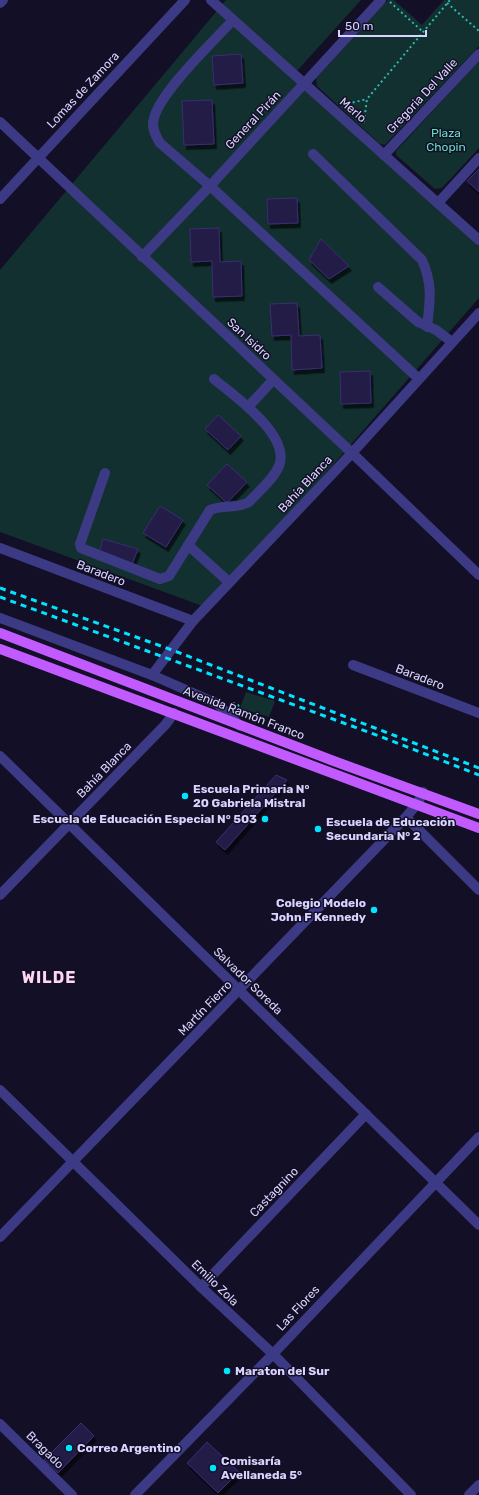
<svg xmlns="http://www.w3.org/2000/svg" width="479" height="1495" viewBox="0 0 479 1495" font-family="Rubik,sans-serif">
<defs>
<filter id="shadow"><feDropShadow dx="2.5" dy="4.5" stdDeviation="0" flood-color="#0009"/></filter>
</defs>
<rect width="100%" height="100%" fill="#130f26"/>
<g fill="#12302f">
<polygon points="226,0 361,0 296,72 479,238 479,298 208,608 0,532 0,270"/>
<polygon points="388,0 394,0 422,25 444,0 479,0 479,46 385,145 380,144 317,86 316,78"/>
<polygon points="479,61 479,148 442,188 435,189 396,155 396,151"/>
<polygon points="246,692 275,701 269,717 240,708"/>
</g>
<g fill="#241b47" stroke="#3b2d73" filter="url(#shadow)">
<polygon points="241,54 243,83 214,85 212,56"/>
<polygon points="212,100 214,144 184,145 182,101"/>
<polygon points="479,169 479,192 467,181"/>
<polygon points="297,198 298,223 268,224 267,199"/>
<polygon points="219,228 220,262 241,261 242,296 213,297 212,261 191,262 190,229"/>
<polygon points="321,239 349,266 329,279 309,260"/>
<polygon points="297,303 299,336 320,335 322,368 292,370 291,335 272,336 270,304"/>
<polygon points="370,371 371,403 341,404 340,372"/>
<polygon points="218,415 241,436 228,450 205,429"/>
<polygon points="227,464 247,482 227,503 207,485"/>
<polygon points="160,506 183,520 166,547 143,533"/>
<polygon points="103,539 138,549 132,564 99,553"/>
<polygon points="276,775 287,780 225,850 216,842"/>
<polygon points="81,1423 94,1436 58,1473 44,1460"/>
<polygon points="207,1442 239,1472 218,1493 187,1463"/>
</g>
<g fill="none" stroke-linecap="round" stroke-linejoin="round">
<g stroke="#2fb8b0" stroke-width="2" stroke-dasharray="2 3" stroke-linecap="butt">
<polyline points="390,2 422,31"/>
<polyline points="447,3 479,31"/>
<polyline points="343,105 367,99"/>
<polyline points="364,122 367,99 450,0"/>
<polyline points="233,703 238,705 243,712"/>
</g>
<g stroke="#3d3a85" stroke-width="10">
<polyline points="211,0 479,240"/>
<polyline points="0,3 3,0"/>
<path d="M 233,20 C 213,42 161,91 154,118 C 151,127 155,135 160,143 L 210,186 L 418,378"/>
<polyline points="0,122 352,453 479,575"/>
<path d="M 313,154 L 422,260 C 433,285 430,301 427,327"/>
<polyline points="384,155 479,54"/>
<polyline points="0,199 185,0"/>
<polyline points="438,203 479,158"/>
<polyline points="142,257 210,186 381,0"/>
<polyline points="378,287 418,322 436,330 452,342"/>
<polyline points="248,407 273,380"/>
<path d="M 105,473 L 80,544 L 81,548 L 160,579 L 169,576 L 210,510 C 223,504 238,509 249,502 C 259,491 273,480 279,466 C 291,435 234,396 214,379"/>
<polyline points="188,545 229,582"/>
<polyline points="0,548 193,621"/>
<polyline points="0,618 152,675 218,704 240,726"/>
<polyline points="353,665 479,713"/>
<polyline points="152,675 193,621 352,453 479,313"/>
<polyline points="0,756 479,1225"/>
<polyline points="406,817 479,890"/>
<polyline points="0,895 166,724 174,713"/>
<polyline points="0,1090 201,1287 273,1354 411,1495"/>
<polyline points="0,1237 406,817 417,804 423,792"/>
<polyline points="201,1287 366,1114"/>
<polyline points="0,1424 72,1495"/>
<polyline points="135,1495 273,1354 479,1137"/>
<polyline points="469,1495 479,1485"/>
</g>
<g stroke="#c25bff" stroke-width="10">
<polyline points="0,633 331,760 479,814"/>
<polyline points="0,649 479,828"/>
</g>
<g stroke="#00e5ff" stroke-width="3" stroke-dasharray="6 5" stroke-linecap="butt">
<polyline points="0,588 172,650 479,768"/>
<polyline points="0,597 379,736 479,775"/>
</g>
</g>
<g fill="#00e5ff" stroke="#130f26" stroke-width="1.5">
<circle cx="185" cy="796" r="4"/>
<circle cx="265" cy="819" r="4"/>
<circle cx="318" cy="829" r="4"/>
<circle cx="374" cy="910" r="4"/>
<circle cx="227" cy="1371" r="4"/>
<circle cx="69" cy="1448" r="4"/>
<circle cx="213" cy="1468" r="4"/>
</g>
<g text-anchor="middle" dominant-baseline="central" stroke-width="3" stroke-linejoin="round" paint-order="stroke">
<g font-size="12" fill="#d9d4ff" stroke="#130f26">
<text transform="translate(83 90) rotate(-47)">Lomas de Zamora</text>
<text transform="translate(422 96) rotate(-47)">Gregoria Del Valle</text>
<text transform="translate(353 110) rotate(41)">Merlo</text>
<text transform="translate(253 120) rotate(-47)">General Pirán</text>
<text transform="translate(249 339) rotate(43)">San Isidro</text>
<text transform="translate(305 484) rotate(-47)">Bahía Blanca</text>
<text transform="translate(101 573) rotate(21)">Baradero</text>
<text transform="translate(420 677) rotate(21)">Baradero</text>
<text transform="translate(244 713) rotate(21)">Avenida Ramón Franco</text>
<text transform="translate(104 770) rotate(-46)">Bahía Blanca</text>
<text transform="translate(248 981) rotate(44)">Salvador Soreda</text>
<text transform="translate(205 1008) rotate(-46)">Martín Fierro</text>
<text transform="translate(274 1192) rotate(-46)">Castagnino</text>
<text transform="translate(215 1283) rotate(44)">Emilio Zola</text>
<text transform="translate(298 1308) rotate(-47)">Las Flores</text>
<text transform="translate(45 1450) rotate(45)">Bragado</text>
</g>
<g font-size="12" fill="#5fe0c0" stroke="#130f26">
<text x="446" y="133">Plaza<tspan x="446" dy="14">Chopin</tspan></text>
</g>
<g font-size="12" font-weight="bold" fill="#d9d4ff" stroke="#130f26" text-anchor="start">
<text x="193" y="789">Escuela Primaria N°<tspan x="193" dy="14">20 Gabriela Mistral</tspan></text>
<text x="257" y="819" text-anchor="end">Escuela de Educación Especial N° 503</text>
<text x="326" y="822">Escuela de Educación<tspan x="326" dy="14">Secundaria N° 2</tspan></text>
<text x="366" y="903" text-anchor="end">Colegio Modelo<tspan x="366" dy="14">John F Kennedy</tspan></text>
<text x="235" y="1371">Maraton del Sur</text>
<text x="77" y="1448">Correo Argentino</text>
<text x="221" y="1461">Comisaría<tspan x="221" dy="14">Avellaneda 5°</tspan></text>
</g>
<g font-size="16" font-weight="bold" letter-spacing="1" fill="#ffd6f0" stroke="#130f26">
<text x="49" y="977">WILDE</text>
</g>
</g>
<path d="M339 30v6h87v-6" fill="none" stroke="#d9d4ff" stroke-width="2"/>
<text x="345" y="30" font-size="12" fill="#d9d4ff" stroke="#130f26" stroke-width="3" paint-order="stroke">50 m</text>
</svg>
